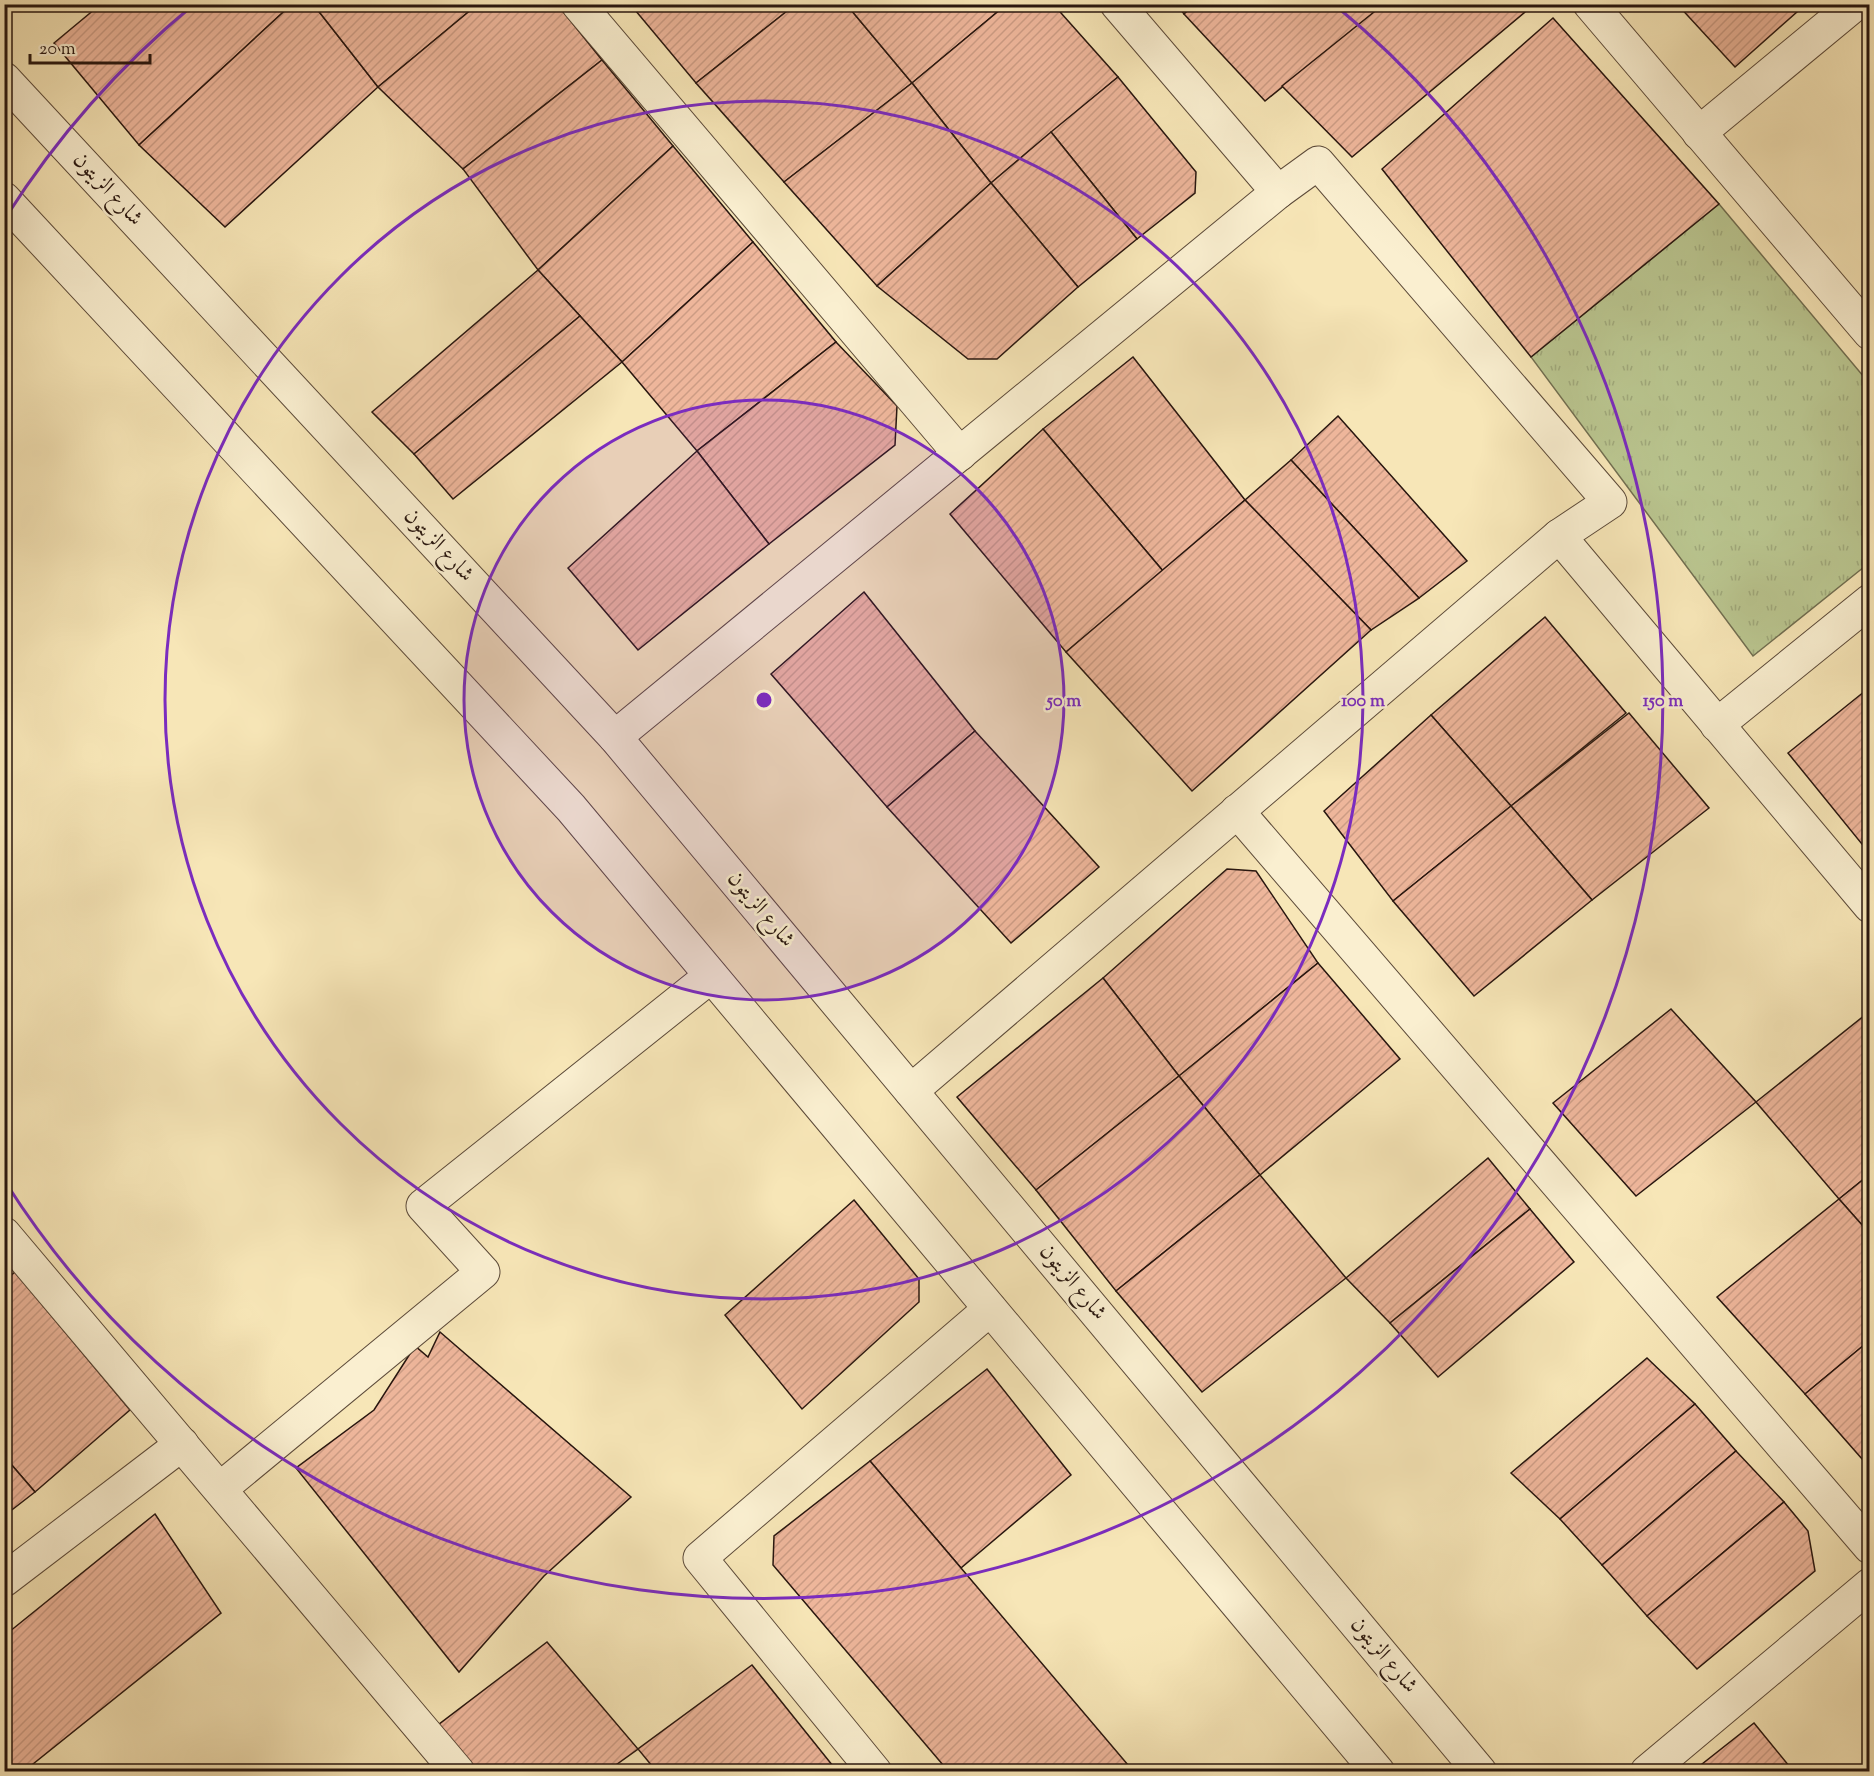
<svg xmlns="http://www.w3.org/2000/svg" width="1874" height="1776" viewBox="0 0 1874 1776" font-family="'Sorts Mill Goudy',Amiri,serif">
<defs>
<pattern id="park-tufts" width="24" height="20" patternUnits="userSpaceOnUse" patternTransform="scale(1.5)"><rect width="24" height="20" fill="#bac690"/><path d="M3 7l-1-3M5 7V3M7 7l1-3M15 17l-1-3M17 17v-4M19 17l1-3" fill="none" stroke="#a0a97b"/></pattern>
<pattern id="building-hatch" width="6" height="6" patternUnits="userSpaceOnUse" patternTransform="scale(1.5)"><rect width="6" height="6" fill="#eeb69b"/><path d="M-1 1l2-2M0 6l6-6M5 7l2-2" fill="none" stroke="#cc9c84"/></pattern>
</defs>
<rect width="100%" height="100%" fill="#f7e6b7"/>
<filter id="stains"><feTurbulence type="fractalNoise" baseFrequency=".00333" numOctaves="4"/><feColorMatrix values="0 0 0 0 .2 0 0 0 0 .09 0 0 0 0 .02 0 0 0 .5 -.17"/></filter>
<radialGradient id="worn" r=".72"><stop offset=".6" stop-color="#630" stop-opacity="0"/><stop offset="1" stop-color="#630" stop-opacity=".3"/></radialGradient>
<polygon fill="url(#park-tufts)" stroke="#716e50" stroke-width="1.5" points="1719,204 1869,383 1869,563 1753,656 1531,357"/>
<g fill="url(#building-hatch)" stroke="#28160f" stroke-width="1.5">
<polygon points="101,4 292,4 139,145 54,43"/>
<polygon points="292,4 313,4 378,87 225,227 139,145"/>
<polygon points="313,4 478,4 378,87"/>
<polygon points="478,4 557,4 602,60 463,169 378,87"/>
<polygon points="630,4 796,4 696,83"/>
<polygon points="796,4 846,4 912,83 784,182 696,83"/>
<polygon points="846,4 1007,4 912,83"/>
<polygon points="1007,4 1053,4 1118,77 991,183 912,83"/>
<polygon points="1176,4 1195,4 1184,14"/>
<polygon points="1195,4 1371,4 1376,11 1265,101 1184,14"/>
<polygon points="1384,4 1529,4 1531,7 1352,157 1282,86"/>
<polygon points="1677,4 1806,4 1735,67"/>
<polygon points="1553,18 1719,204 1531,357 1382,169"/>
<polygon points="602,60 673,146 538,270 463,169"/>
<polygon points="1118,77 1196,172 1195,193 1137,239 1051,132"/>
<polygon points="912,83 991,183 877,286 784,182"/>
<polygon points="1051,132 1137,239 1078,287 991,183"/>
<polygon points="673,146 753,242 622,362 538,270"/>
<polygon points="991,183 1078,287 997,359 968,359 877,286"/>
<polygon points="753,242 836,342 697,451 622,362"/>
<polygon points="538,270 580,316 414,454 372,412"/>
<polygon points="580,316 622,362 453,499 414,454"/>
<polygon points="836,342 897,406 895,445 769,544 697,451"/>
<polygon points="1133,357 1245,500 1163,571 1043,429"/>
<polygon points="1338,416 1467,561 1419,598 1291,460"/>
<polygon points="1043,429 1163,571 1066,652 950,514"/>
<polygon points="697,451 769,544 638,650 568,568"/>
<polygon points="1291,460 1419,598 1371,630 1245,500"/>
<polygon points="1245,500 1371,630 1192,791 1066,652"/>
<polygon points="864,592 975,731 887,807 771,674"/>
<polygon points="1545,617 1626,713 1511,806 1431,715"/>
<polygon points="1870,687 1870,854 1788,753"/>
<polygon points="1629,713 1709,808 1592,900 1511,806"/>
<polygon points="1431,715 1511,806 1393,901 1324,811"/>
<polygon points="975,731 1099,867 1011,943 887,807"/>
<polygon points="1511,806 1592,900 1474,996 1393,901"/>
<polygon points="1227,869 1256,871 1318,963 1179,1076 1103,978"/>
<polygon points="1318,963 1400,1059 1260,1175 1179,1076"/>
<polygon points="1103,978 1179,1076 1036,1190 957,1097"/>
<polygon points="1671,1009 1756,1102 1636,1196 1553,1103"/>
<polygon points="1870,1011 1870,1174 1839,1199 1756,1102"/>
<polygon points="1179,1076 1260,1175 1116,1291 1036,1190"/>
<polygon points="1488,1158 1530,1209 1390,1323 1346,1278"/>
<polygon points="1870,1174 1870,1234 1839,1199"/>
<polygon points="1260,1175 1346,1278 1202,1392 1116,1291"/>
<polygon points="1839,1199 1870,1234 1870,1340 1805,1394 1717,1297"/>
<polygon points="854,1200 919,1279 919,1302 802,1409 725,1315"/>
<polygon points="1530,1209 1574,1262 1438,1377 1390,1323"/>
<polygon points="15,1272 130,1410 35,1492 4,1456 4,1281"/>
<polygon points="440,1332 631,1497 544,1576 459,1672 296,1468 374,1410 415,1346 428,1357"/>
<polygon points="1870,1340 1870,1468 1805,1394"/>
<polygon points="1647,1358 1695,1404 1560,1519 1511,1473"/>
<polygon points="987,1369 1071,1475 961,1568 870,1461"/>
<polygon points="1695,1404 1736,1451 1602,1565 1560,1519"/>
<polygon points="1736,1451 1784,1502 1647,1616 1602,1565"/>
<polygon points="4,1456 35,1492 4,1516"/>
<polygon points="870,1461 961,1568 1134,1772 949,1772 773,1565 774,1536"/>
<polygon points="1784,1502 1808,1531 1815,1571 1697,1669 1647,1616"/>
<polygon points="155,1514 221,1613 23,1772 13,1772 4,1761 4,1636"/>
<polygon points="547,1642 638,1749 606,1772 475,1772 438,1725"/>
<polygon points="752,1665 837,1771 657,1772 638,1749"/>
<polygon points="1754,1723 1794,1772 1692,1772"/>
</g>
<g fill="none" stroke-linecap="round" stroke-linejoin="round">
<g stroke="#5c4a39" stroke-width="35">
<g id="minor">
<polyline points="578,4 960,454"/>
<polyline points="1590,4 1870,333"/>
<polyline points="4,79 615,737 1480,1772"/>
<polyline points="1699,133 1855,4"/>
<polyline points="1278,192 1318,163 1610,502 1559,536"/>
<polyline points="4,199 571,808 1378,1772"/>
<polyline points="1717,725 1870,601"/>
<polyline points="615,737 1278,192 1117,4"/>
<polyline points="1237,811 1870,1547"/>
<polyline points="911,1091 1559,536 1870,906"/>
<polyline points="4,1234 458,1772"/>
<polyline points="220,1489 483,1272 423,1206 711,976"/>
<polyline points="4,1580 182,1444"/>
<polyline points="875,1772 700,1558 990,1309"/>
<polyline points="1647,1772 1870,1585"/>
</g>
</g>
<use href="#minor" stroke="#faefd0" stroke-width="33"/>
</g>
<circle cx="764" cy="700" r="300" fill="#7b2cbf" fill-opacity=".12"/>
<g fill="none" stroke="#7b2cbf" stroke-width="3">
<circle cx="764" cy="700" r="300"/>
<circle cx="764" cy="700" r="599"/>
<path d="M6 217A899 899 0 0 1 192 6M1336 6A899 899 0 1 1 6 1183"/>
</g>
<g text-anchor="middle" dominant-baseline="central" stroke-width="5" stroke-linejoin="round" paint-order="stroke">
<g font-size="22" fill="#28160f" stroke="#faefd0">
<text transform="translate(107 190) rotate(47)">شارع الزيتون</text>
<text transform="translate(438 546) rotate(47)">شارع الزيتون</text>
<text transform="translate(760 910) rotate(50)">شارع الزيتون</text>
<text transform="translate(1072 1283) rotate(50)">شارع الزيتون</text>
<text transform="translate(1383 1656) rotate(50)">شارع الزيتون</text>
</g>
</g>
<circle cx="764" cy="700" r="9" fill="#7b2cbf" stroke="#faefd0" stroke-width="3"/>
<g font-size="18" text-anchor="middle" font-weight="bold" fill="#7b2cbf" stroke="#faefd0" stroke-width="5" stroke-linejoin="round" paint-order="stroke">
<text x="1064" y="706">50 m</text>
<text x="1363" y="706">100 m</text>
<text x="1663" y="706">150 m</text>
</g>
<rect width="1874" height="1776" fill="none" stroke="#f7e6b7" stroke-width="24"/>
<rect x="6" y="6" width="1862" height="1764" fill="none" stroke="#28160f" stroke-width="3"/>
<rect x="12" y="12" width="1850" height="1752" fill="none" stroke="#28160f" stroke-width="1.5"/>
<path d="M30 54v9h120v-9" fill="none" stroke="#28160f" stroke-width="3"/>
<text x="39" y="54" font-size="18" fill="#28160f" stroke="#faefd0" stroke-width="4.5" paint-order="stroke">20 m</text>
<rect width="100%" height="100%" filter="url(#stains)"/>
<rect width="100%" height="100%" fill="url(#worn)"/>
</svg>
